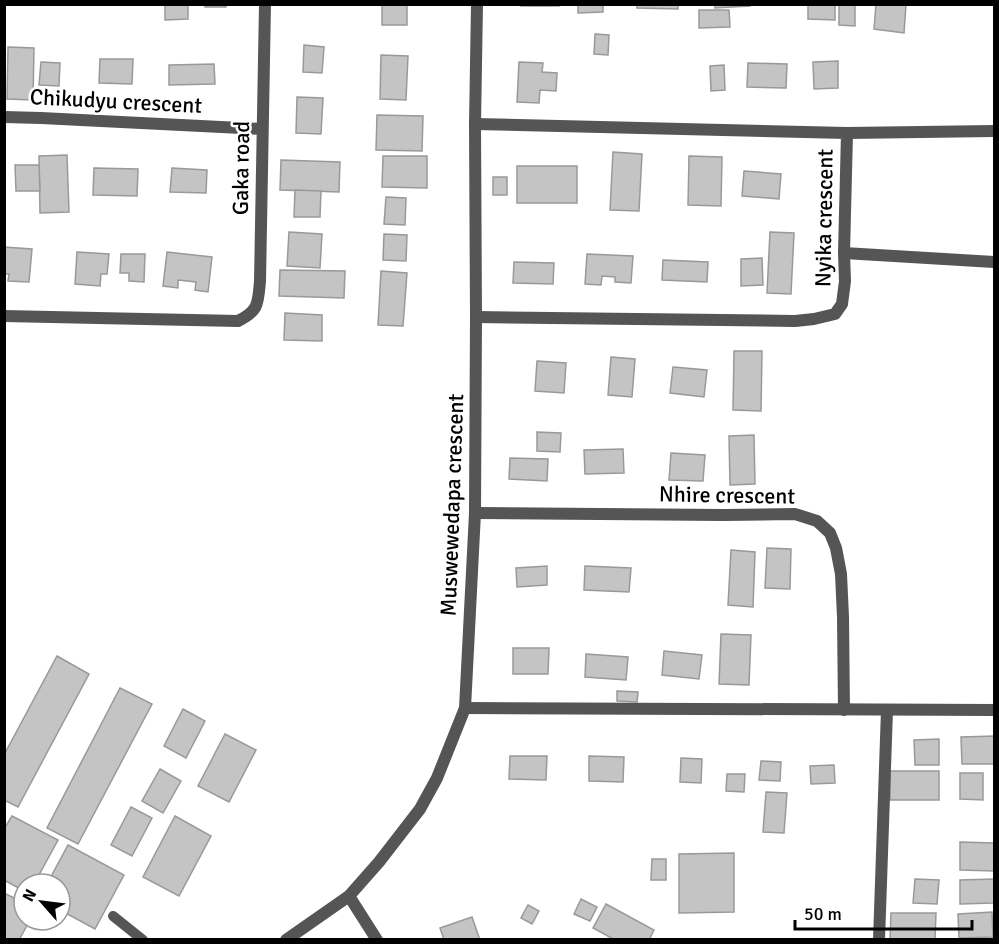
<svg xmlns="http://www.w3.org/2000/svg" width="999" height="944" viewBox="0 0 999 944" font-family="Signika,sans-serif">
<rect width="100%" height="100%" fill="#fff"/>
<g fill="#c4c4c4" stroke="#999" stroke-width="1.5">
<polygon points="165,4 188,4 188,19 165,20"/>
<rect x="205" y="4" width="21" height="3"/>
<rect x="382" y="4" width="25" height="21"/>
<rect x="521" y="4" width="38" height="2"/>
<polygon points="578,4 603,4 603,12 578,13"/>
<polygon points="637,4 678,4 678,9 637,8"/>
<polygon points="715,4 750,4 750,6 715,8"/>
<polygon points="808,4 835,4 835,20 808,19"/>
<polygon points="839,4 855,4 855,26 839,25"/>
<polygon points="876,4 906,4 904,33 874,29"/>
<polygon points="699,10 729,10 730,27 699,28"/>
<polygon points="595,34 609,35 608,55 594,54"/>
<polygon points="304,45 324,47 322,73 303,72"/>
<polygon points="8,47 34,48 33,100 7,99"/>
<polygon points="381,55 408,56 406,100 380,99"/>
<polygon points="100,59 133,59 132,84 99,83"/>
<polygon points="838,61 838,88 814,89 813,62"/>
<polygon points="41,62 60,63 59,86 39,85"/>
<polygon points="519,62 543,63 542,72 557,73 556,91 540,90 539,103 517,102"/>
<polygon points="748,63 787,64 786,88 747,87"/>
<polygon points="214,64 215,84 169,85 169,65"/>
<polygon points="724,65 725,90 711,91 710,66"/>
<polygon points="297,97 323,98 321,134 296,133"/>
<polygon points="377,115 423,116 422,151 376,150"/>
<polygon points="613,152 642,154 639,211 610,210"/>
<polygon points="67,155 69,212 40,213 39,156"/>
<polygon points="383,156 427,156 427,188 382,187"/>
<polygon points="689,156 722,157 721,206 688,205"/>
<polygon points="281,160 340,162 339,192 280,190"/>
<polygon points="15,165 39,165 40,191 16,191"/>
<rect x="517" y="166" width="60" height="37"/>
<polygon points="94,168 138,169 137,196 93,195"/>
<polygon points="172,168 207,170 206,193 170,192"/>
<polygon points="744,171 781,174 779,199 742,196"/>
<rect x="493" y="177" width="14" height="18"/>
<polygon points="295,190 321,191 320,217 294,217"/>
<polygon points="386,197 406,198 405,225 384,224"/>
<polygon points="289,232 322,234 320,268 287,266"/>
<polygon points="770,232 794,233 791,294 767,293"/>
<polygon points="384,234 407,235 406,261 383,260"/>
<polygon points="4,247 32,249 29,282 8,281 9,274 4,274"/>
<polygon points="77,252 109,254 107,274 101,274 100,286 75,284"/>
<polygon points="167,252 212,257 208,292 195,290 196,282 178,280 178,288 163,286"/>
<polygon points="121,254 145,254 144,282 129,281 129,273 120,273"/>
<polygon points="587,254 633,256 631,283 615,282 615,277 602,276 601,285 585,284"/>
<polygon points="762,258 763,285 741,286 741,259"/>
<polygon points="663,260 708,262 707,282 662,280"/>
<polygon points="514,262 554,263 553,284 513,283"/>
<polygon points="280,270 345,271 344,298 279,296"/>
<polygon points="381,271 407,273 403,326 378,325"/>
<polygon points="285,313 322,315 322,341 284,340"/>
<polygon points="734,351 762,351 761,411 733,410"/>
<polygon points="611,357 635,359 632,397 608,395"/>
<polygon points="537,361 566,363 564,393 535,391"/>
<polygon points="673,367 707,370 704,397 670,393"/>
<polygon points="537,432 561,433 560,452 537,451"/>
<polygon points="754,435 755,484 730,485 729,436"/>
<polygon points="623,449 624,473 585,474 584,450"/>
<polygon points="671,453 705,455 703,481 669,480"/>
<polygon points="510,458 548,459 547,481 509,479"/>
<polygon points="767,548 791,549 790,589 765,588"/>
<polygon points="731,550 755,552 753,607 728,605"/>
<polygon points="547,566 547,585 517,587 516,568"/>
<polygon points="585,566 631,568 629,592 584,590"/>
<polygon points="721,634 751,635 749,685 719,684"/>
<polygon points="513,648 549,648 548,674 513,674"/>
<polygon points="664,651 702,655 699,679 662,675"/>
<polygon points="586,654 628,657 626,680 585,677"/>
<polygon points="57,656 89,674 18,807 4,800 4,755"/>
<polygon points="120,688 152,704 78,844 47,828"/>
<polygon points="617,691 638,692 637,702 617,701"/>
<polygon points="183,709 205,721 186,758 164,746"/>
<polygon points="225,734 256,750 229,802 198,786"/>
<polygon points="994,736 994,764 962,764 961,737"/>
<polygon points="939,739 939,765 915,765 914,740"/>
<polygon points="510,756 547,756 546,780 509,779"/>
<polygon points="589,756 624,757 623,782 589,781"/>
<polygon points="681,758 702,759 701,783 680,782"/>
<polygon points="761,761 781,762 780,781 759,780"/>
<polygon points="834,765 835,783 811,784 810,766"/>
<polygon points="160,769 181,781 163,813 142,801"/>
<rect x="890" y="771" width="49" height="29"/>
<polygon points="960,773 983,773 983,800 960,799"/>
<polygon points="727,774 745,774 744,792 726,791"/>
<polygon points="766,792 787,793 784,833 763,832"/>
<polygon points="131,807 152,818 132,856 111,845"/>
<polygon points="12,816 58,840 34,884 24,884 24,891 4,880 4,829"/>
<polygon points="175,816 211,836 179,896 143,877"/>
<polygon points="960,842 994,843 994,871 960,870"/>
<polygon points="68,845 124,875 95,929 60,910 60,884 47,884"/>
<polygon points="734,853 734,912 679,913 679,854"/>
<polygon points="652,859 666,859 666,880 651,880"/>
<polygon points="915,879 939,880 937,904 913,903"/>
<polygon points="994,879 994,903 960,904 960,880"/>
<polygon points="4,893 24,903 24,920 30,920 19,940 4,940"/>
<polygon points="581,899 597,907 590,921 574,914"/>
<polygon points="606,904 654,930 649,940 615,940 593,928"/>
<polygon points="528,905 539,911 532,924 521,918"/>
<polygon points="992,912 993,937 959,938 958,914"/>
<polygon points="891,913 936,913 935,940 890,940"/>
<polygon points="472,917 480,940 444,940 440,928"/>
</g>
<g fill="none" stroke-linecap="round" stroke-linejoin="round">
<polyline stroke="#555" stroke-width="10" points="113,916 143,940"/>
<g stroke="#555" stroke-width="12">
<polyline points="4,117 41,118 262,129"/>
<polyline points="475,124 847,133 844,253 845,281 842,304 835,314 814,319 795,321 476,317"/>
<polyline points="847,133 994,131"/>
<polyline points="844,253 994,262"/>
<path d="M 4,316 L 238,321 C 259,311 258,303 260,281 L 265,4"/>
<polyline points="475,513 723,515 795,514 817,521 830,533 836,548 841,574 843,617 844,710"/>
<polyline points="465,708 994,710"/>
<polyline points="349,896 377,940"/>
<polyline points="286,940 349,896 379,862 420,809 437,778 465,708 475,513 476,317 475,124 477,4"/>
<polyline points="879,940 887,710"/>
</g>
</g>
<g text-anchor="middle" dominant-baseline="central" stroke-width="5" stroke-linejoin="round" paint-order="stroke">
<g font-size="22" fill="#000" stroke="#fff">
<text transform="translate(116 101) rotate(3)">Chikudyu crescent</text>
<text transform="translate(241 168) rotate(-89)">Gaka road</text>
<text transform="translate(824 218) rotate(-89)">Nyika crescent</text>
<text transform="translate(727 495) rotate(1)">Nhire crescent</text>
<text transform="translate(452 505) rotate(-88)">Muswewedapa crescent</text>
</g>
</g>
<rect width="999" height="944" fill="none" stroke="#000000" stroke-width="12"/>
<g transform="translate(42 902) rotate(298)"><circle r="28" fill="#ffffff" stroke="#999999" stroke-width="1.5"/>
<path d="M0-4.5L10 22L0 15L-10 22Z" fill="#000000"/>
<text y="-9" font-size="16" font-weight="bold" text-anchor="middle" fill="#000000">N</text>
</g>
<path d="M795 920v9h177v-9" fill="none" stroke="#000000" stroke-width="3"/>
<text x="804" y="920" font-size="18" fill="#000000" stroke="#ffffff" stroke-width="4.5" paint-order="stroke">50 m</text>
</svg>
